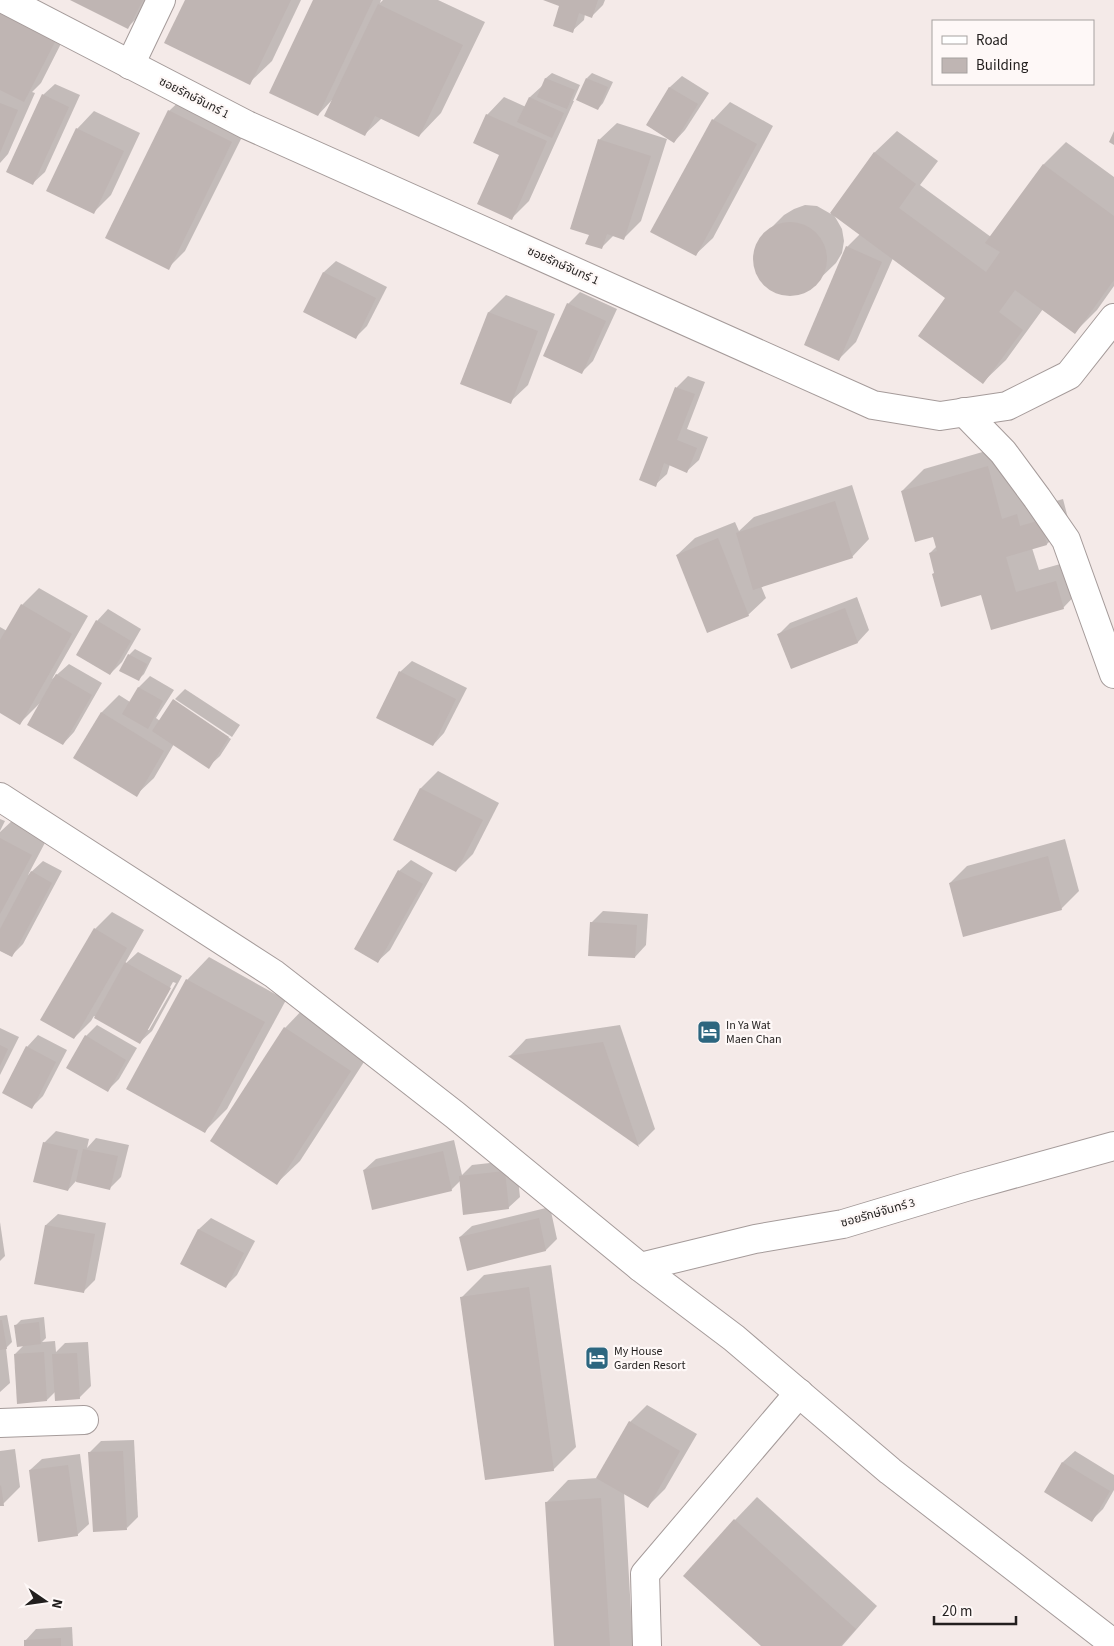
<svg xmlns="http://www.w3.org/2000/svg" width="1114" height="1646" viewBox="0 0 1114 1646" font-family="'Source Sans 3','Noto Sans Thai',sans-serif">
<rect width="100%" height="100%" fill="#f4eae8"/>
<g fill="#0003" fill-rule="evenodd">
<polygon points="0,0 72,22 41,83 32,92 35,93 8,154 0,163"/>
<polygon points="73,0 153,0 150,5 128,27"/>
<polygon points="186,0 301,0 272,61 249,83"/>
<polygon points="315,0 381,0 380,3 383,0 438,0 485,22 441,113 419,136 382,118 365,134 332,100 318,115"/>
<polygon points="545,0 605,0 603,5 592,16 585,14 584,20 572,31 561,5"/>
<polygon points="552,73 580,85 573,101 574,101 529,201 512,218 501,154 487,115 504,97 526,107 530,97 542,86 543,87 546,78"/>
<polygon points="592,73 613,82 603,103 598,109 587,78"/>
<polygon points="682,76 709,93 685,130 674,142 647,125 670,87"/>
<polygon points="55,84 80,95 45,172 33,183 43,95"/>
<polygon points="187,94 248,125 185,251 168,268 169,111"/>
<polygon points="730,102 773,126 713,238 695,255 713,120"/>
<polygon points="94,111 140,133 111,195 94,212 77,129"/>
<polygon points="617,123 667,139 641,221 624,238 614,235 601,248 590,234 599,140"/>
<polygon points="897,131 938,161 920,185 991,237 1044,164 1066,142 1114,177 1114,286 1097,310 1075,332 1043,309 1006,360 983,382 947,297 893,258 856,342 839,359 847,247 860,234 834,215 842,229 844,241 842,253 836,263 810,288 799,294 788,295 776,292 766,285 759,276 755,265 755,253 759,242 766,233 784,215 794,209 805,205 817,206 831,214 874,153"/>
<polygon points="336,261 387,287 367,326 356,337 305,311 324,272"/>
<polygon points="580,292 617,309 593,361 582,372 568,304"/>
<polygon points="506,295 555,314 528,385 510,402 461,383 489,312"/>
<polygon points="688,376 705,382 687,429 708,437 699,460 687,471 670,464 667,474 655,485 641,479 677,387"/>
<polygon points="1010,444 1042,505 1063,499 1069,522 1047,544 1032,548 1039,570 1078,559 1085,585 1063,608 982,594 936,572 930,553 937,546 934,535 902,491 924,469"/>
<polygon points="852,485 869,539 852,557 761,586 766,598 748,615 677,555 695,538 735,522 739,531 754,517"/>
<polygon points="39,588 88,616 52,679 69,664 102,683 74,732 63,744 41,702 20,723 0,712 0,627 7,631 22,605"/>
<polygon points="857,597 869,630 858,642 791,668 779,634 790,623"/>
<polygon points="108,609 141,629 122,662 110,674 97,621"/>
<polygon points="135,649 152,658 144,674 138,680 129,655"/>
<polygon points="412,661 467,688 444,733 433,745 400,672"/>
<polygon points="150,676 174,690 156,718 160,721 175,700 175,702 231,739 220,756 208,767 174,744 154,778 136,795 75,757 102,712 119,695 130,702 139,687"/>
<polygon points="185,689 240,725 232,737 175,699"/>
<polygon points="438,771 499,803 473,854 456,871 395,839 421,788"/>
<polygon points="0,819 5,821 0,831"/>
<polygon points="14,819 48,837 28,875 43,861 62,871 23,944 11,956 0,950 0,832"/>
<polygon points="1065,839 1079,891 1061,909 950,883 967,866"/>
<polygon points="411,860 433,873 390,950 378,961 399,871"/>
<polygon points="603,911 648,914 646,945 635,957 591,923"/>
<path d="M 112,912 L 144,930 L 124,965 L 138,952 L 182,976 L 152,1031 L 140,1042 L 94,1016 L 91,1021 L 74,1038 L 95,929 ZM 173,982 L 176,983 L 149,1030 L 146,1030 Z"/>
<polygon points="209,957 286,1000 227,1109 205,1131 187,980"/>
<polygon points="307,1005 373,1048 300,1161 277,1183 212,1141 285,1028"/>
<polygon points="97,1025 137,1048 119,1079 108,1090 86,1036"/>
<polygon points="620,1025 655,1129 639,1145 510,1056 526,1039"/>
<polygon points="0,1028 19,1037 0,1075"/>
<polygon points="38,1035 67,1050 43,1096 32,1107 27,1047"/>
<polygon points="56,1131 89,1139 87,1148 96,1138 129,1145 121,1177 110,1188 76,1181 68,1190 44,1143"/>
<polygon points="454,1140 462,1175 472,1165 516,1160 520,1197 508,1208 461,1180 451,1190 364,1170 376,1159"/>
<polygon points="550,1207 557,1239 546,1250 468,1269 460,1237 472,1226"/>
<polygon points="58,1214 106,1223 95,1280 83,1292 35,1283 46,1225"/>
<polygon points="211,1218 255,1241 237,1275 226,1286 182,1263 199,1229"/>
<polygon points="0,1222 5,1256 0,1261"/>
<polygon points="551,1265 576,1447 553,1470 462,1297 484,1275"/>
<polygon points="7,1315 12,1342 6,1348 10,1383 0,1392 0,1316"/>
<polygon points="44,1317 46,1338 42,1342 55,1341 56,1352 65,1343 88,1342 91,1386 79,1398 55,1392 47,1400 15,1354 24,1345 16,1325 21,1320"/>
<polygon points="647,1405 697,1434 665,1489 648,1506 624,1492 633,1646 555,1646 546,1503 568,1480 598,1478 630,1422"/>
<polygon points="134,1440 138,1517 127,1528 89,1453 101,1441"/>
<polygon points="15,1449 20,1487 3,1504 0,1505 0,1451"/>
<polygon points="1075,1451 1114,1475 1114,1490 1103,1509 1092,1520 1046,1492 1063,1462"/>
<polygon points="80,1454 89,1524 77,1535 30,1470 42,1459"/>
<polygon points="757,1497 877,1606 842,1646 762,1646 735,1520"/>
<polygon points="72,1627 73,1646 25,1646 25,1641 36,1629"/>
</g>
<g fill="#bfb5b3">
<polygon points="70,0 143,0 128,29"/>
<polygon points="185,0 291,0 250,85 164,43"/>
<polygon points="313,0 373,0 318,116 269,93"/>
<polygon points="543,0 598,0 592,18 579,13 573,33 553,26 559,6"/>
<polygon points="378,4 463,45 419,137 375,116 365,136 324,116"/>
<polygon points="0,11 56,40 24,102 0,90"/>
<polygon points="545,78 575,90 567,109 537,97"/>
<polygon points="586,78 608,87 598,110 576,100"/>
<polygon points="669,87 698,104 674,143 646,125"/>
<polygon points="42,94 69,107 33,185 6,172"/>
<polygon points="529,97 564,113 552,138 517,122"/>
<polygon points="0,103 18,110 0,153"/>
<polygon points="168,110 232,142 169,270 105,238"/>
<polygon points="486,114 547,141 512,220 477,204 499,155 473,143"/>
<polygon points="712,119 757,144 696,256 650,232"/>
<polygon points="76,128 124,151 94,214 46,191"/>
<polygon points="1114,131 1114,145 1109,142"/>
<polygon points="598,139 651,156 624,240 607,234 602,249 585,244 589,235 570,229"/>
<polygon points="874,152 916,184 899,208 986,272 1000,252 985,243 1043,164 1114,216 1114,280 1075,334 1015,290 999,312 1023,330 983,384 918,336 945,298 830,213"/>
<circle cx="790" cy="259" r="37"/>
<polygon points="846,246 882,262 839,361 804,345"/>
<polygon points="323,272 376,298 356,339 303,312"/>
<polygon points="567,303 606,321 582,374 543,356"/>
<polygon points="488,312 538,331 511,404 460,384"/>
<polygon points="675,387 695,394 677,440 697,448 687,473 664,463 656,487 639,480"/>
<polygon points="988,466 1002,519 1017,514 1020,526 1041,520 1047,545 1006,557 1016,592 1056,581 1064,609 991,630 981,595 941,607 932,574 934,573 929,553 937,551 933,537 915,542 901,491"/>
<polygon points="835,501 853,558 753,590 736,533"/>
<polygon points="718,538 749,616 707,633 676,555"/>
<polygon points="21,604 72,634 20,725 0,713 0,640"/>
<polygon points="845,608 858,643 791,669 777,634"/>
<polygon points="96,620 131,641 110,675 76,655"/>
<polygon points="128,654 147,664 139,681 119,671"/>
<polygon points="399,671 456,699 433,746 376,718"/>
<polygon points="56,674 92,695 63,745 27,725"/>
<polygon points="138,687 163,701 148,729 122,714"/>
<polygon points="173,699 229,737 209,769 152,731"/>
<polygon points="101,712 164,751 137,797 73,758"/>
<polygon points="420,788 483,820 456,872 393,840"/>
<polygon points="0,838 32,855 0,914"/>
<polygon points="1048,856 1062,910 963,937 949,883"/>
<polygon points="398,870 423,884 378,963 354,949"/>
<polygon points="31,871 52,883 12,957 0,951 0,929"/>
<polygon points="590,922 637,925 635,958 588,956"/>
<polygon points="94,928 127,948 74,1039 40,1020"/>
<polygon points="125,962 171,988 140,1044 94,1018"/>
<polygon points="186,979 265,1022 205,1133 126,1089"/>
<polygon points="284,1027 351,1071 277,1185 210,1141"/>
<polygon points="85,1035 126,1060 108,1092 66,1068"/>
<polygon points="603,1042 639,1147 508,1056"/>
<polygon points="0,1045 8,1049 0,1066"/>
<polygon points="26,1046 56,1062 32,1109 2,1093"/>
<polygon points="43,1142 78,1150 68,1191 33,1182"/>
<polygon points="83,1149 118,1156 110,1190 76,1182"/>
<polygon points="443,1151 452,1191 372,1210 363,1170"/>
<polygon points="505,1171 509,1209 463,1215 459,1176"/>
<polygon points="539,1218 546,1251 467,1271 459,1237"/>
<polygon points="45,1225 95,1234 84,1293 34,1284"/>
<polygon points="198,1229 244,1253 226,1288 180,1264"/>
<polygon points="529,1287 554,1471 485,1480 460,1297"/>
<polygon points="0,1320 2,1320 7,1349 0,1350"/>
<polygon points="39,1322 41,1344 17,1347 14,1325"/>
<polygon points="44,1352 47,1401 17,1404 14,1354"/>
<polygon points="77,1353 80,1399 55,1401 52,1354"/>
<polygon points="629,1421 680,1451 648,1508 596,1478"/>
<polygon points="123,1451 127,1530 93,1532 88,1452"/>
<polygon points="1062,1462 1110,1491 1092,1522 1044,1492"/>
<polygon points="68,1465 78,1536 38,1542 29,1470"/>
<polygon points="1,1485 4,1506 0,1506 0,1486"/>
<polygon points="601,1498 610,1646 554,1646 545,1502"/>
<polygon points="734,1519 856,1629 840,1646 761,1646 683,1576"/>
<polygon points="61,1638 61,1646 24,1646 24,1640"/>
</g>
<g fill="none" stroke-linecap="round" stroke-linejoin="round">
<g stroke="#a59b9a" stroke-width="30">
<g id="minor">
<polyline points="6,0 247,125 873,405 940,416 1007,406 1069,375 1114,318"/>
<polyline points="130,65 161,0"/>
<polyline points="964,412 1003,452 1037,498 1066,540 1114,674"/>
<polyline points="640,1267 755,1239 843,1224 966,1187 1114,1146"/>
<polyline points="0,1423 84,1420"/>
<polyline points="647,1646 645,1574 799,1393"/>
</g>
</g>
<g stroke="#a59b9a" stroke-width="30">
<polyline id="major" points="0,797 274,974 455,1115 640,1267 734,1338 890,1471 1114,1644"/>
</g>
<use href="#minor" stroke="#fff" stroke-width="28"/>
<use href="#major" stroke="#fff" stroke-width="28"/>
</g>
<defs>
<g id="hotel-square" transform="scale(1.25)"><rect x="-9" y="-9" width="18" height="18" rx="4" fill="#2c667f" stroke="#fef8f7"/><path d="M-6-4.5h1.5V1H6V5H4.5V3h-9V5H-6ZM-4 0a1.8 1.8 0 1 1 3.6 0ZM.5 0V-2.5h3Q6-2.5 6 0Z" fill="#fff"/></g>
</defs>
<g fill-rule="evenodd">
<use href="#hotel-square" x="709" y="1032"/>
<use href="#hotel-square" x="597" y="1358"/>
</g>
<g text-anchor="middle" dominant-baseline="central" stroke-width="4.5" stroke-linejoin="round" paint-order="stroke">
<g font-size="12" fill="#221f1e" stroke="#fef8f7">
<text transform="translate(194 98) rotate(27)">ซอยรักษ์จันทร์ 1</text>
<text transform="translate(563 266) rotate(24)">ซอยรักษ์จันทร์ 1</text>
<text transform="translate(878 1213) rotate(-16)">ซอยรักษ์จันทร์ 3</text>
</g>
<g font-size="12" fill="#221f1e" stroke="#fef8f7" text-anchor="start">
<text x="726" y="1025">In Ya Wat<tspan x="726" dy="14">Maen Chan</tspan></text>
<text x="614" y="1351">My House<tspan x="614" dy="14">Garden Resort</tspan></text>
</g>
</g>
<rect x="932" y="20" width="162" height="65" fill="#fef8f7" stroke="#a6a1a0"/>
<rect x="942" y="36" width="25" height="8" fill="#ffffff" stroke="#a6a1a0"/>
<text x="976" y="45" font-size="15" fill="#221f1e">Road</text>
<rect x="942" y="58" width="25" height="15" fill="#bfb5b3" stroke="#a6a1a0"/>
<text x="976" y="70" font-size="15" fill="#221f1e">Building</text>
<g transform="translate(45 1601) rotate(103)" stroke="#fef8f7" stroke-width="4" paint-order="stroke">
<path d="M0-4L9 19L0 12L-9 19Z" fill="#221f1e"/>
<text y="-8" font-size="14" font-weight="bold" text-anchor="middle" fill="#221f1e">N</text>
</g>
<path d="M934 1616v8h82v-8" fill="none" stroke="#221f1e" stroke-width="2.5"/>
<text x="942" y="1616" font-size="15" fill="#221f1e" stroke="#fef8f7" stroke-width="4" paint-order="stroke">20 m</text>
</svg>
